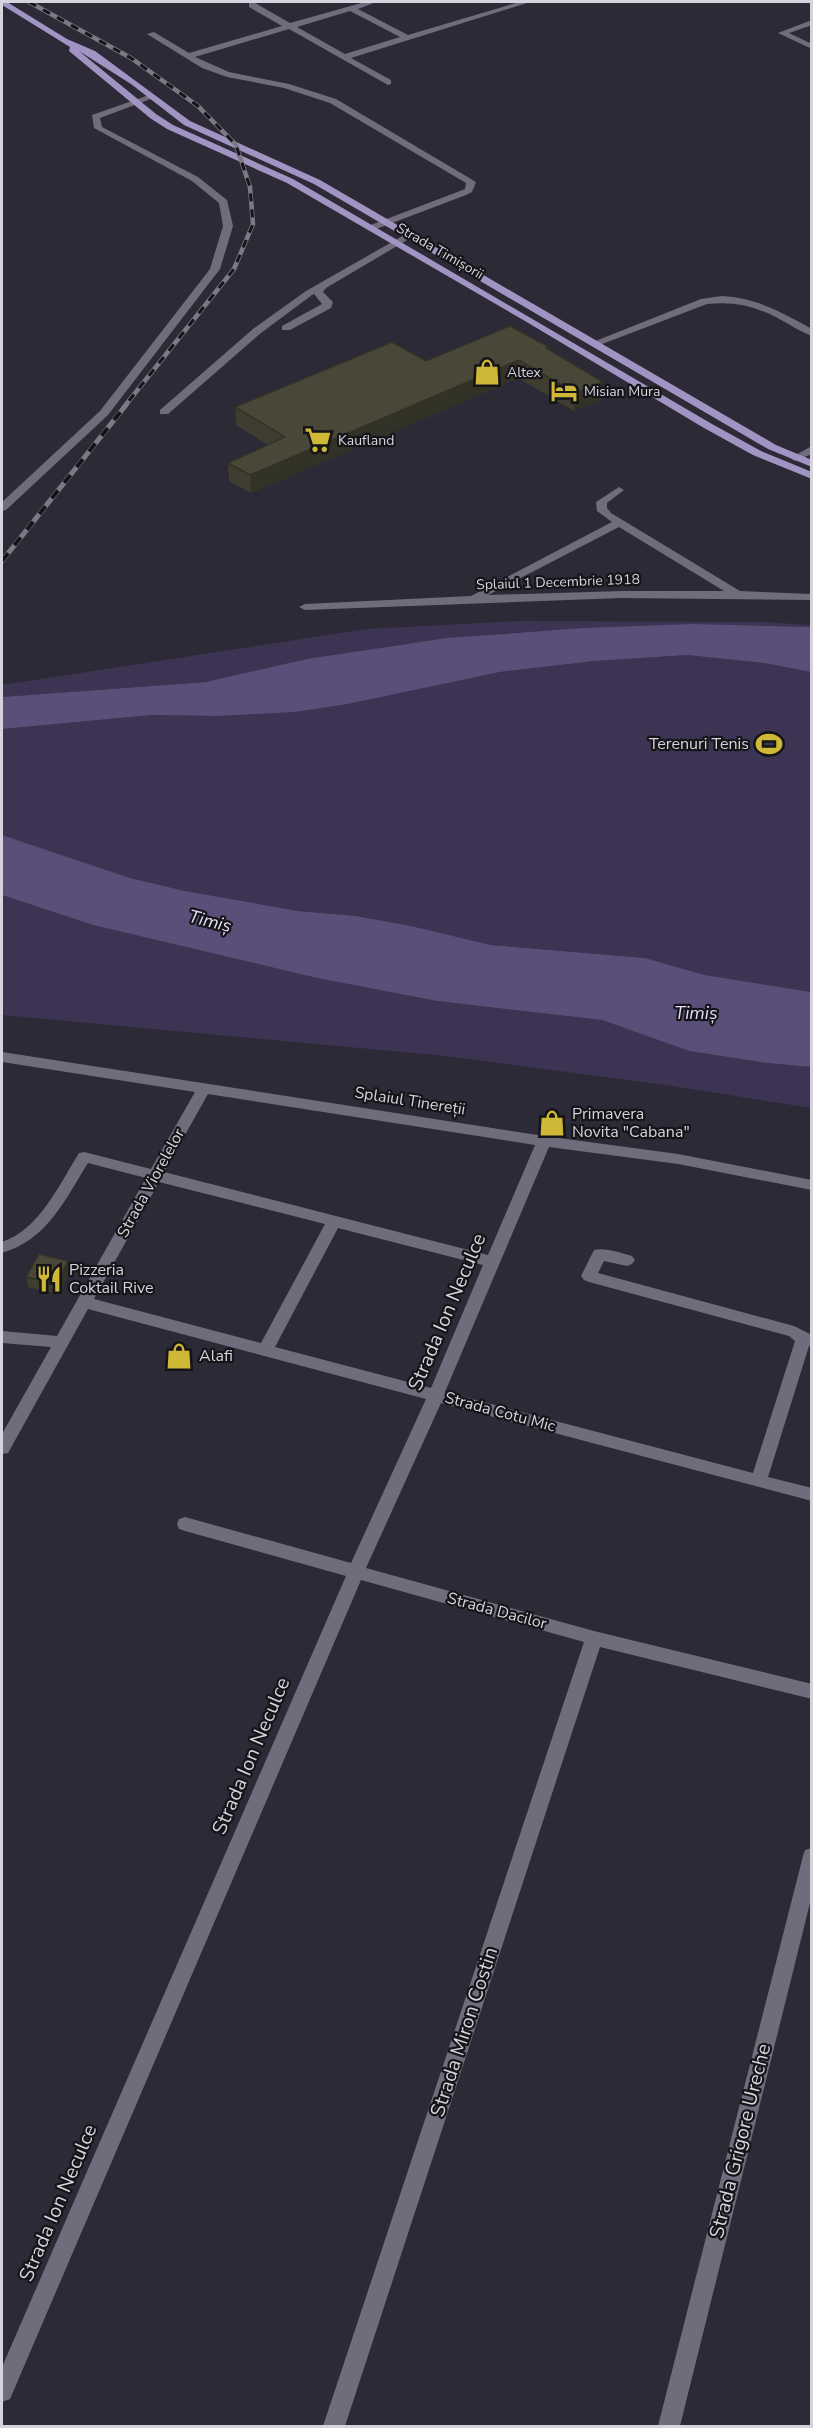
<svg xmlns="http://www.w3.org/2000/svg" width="813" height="2428" viewBox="0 0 813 2428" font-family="'Nunito Sans',sans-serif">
<rect width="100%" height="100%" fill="#2d2a37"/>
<g fill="#3c3452">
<polygon points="521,621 763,622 811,625 811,627 692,624 509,633 399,645 276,666 206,682 2,697 2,685 367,629"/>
<polygon points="687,655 764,663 811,672 811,992 705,975 645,958 491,945 411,926 356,916 298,911 185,891 130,878 2,835 2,729 152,715 218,716 295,712 348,704 500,672 595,661"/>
<polygon points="2,895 93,925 317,978 437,1001 602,1020 689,1051 767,1063 811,1067 811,1108 666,1085 446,1056 2,1015"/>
</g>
<g fill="#5a4f78">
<polygon points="692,624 811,627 811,672 764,663 687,655 595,661 500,672 348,704 295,712 218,716 152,715 2,729 2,697 206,682 307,659 447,638 584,628"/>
<polygon points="2,835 130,878 185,891 298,911 356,916 411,926 491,945 645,958 705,975 811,992 811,1067 767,1063 689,1051 602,1020 437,1001 317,978 93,925 2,895"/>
</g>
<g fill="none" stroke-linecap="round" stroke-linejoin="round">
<g fill="#706c7c" fill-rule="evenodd">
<path d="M 365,2 L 376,2 L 358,9 L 408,35 L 519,2 L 530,2 L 351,58 L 391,80 L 391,84 L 388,85 L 289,29 L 195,57 L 229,72 L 289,84 L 336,99 L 476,182 L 472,192 L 466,195 L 371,231 L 366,228 L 368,226 L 460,191 L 465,189 L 466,183 L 330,103 L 284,88 L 227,77 L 202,68 L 147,34 L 154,32 L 189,53 L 282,26 L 249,7 L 249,3 L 255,3 L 290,23 ZM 350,11 L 400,37 L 345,54 L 297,27 Z"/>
<polygon points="812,20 812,25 789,33 812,44 812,49 778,33"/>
<polygon points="149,95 156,97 100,118 102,127 198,177 227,200 233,226 220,269 108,415 6,510 2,511 2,502 100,411 210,269 223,226 219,203 192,181 94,128 92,115"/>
<polygon points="406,234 414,236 326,288 323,292 333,302 331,308 290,330 282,330 282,326 322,304 314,294 312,295 261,333 168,414 160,414 160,410 253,329 306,291"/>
<path d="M 722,296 C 756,298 782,312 812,329 L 812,336 C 801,332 791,325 781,320 C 756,306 735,301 707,304 L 597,346 L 588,344 L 701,299 Z"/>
<polygon points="812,446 812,454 795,461 790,458"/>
<path d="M 619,487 L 624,490 L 607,503 L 607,508 L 611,513 L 740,591 L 812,594 L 812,600 L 622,598 L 305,610 L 299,607 L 305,604 L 471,596 L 612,522 L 597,511 L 596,502 ZM 619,527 L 724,591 L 622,591 L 488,595 Z"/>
<path d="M 2,1052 L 544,1136 L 678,1154 L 812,1180 L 812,1190 L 678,1164 L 549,1147 L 445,1392 L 753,1473 L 795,1341 L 789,1336 L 589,1282 L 584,1280 L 581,1276 L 594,1250 C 605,1247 621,1253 632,1256 L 635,1260 L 632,1264 L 627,1266 L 604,1261 L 598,1273 L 794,1326 L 812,1335 L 812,1347 L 809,1346 L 768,1477 L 812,1488 L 812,1501 L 441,1403 L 366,1568 L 594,1631 L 812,1684 L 812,1699 L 600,1647 L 345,2426 L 323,2426 L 584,1642 L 361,1580 L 10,2399 L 2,2402 L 2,2367 L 346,1576 L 185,1531 L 179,1529 L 177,1524 L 179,1519 L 185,1517 L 351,1563 L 426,1399 L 88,1309 L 8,1453 L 2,1454 L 2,1434 L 51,1347 L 2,1343 L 2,1331 L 57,1336 L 146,1178 L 88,1163 C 64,1201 48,1239 2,1253 L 2,1242 C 39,1230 59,1185 79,1153 L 84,1152 L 151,1169 L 195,1092 L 2,1062 ZM 208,1094 L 535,1145 L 488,1255 L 164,1172 ZM 159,1182 L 325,1224 L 261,1343 L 94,1299 ZM 338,1228 L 483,1265 L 431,1388 L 275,1347 Z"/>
<polygon points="812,1848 812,1895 680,2426 658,2426 803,1856 805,1850"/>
</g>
<polygon fill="#a194c3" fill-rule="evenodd" points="2,2 7,2 67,39 95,51 190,121 320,180 776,445 812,460 812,467 768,449 314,184 184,125 131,84 79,51 156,114 173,125 293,179 712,424 761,451 812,472 812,479 753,455 704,428 525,321 287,183 167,129 150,118 69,51 70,47 2,5"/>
<g stroke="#7b7984" stroke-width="4.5">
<polyline id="rail-far1" points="29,2 131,58 198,106 236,145 250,187 253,224 234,269 124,407"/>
</g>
<g stroke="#7b7984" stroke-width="5">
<polyline id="rail" points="2,561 126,405"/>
</g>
<use href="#rail-far1" stroke="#151419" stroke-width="3" stroke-dasharray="8" stroke-linecap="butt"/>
<use href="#rail" stroke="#151419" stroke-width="4" stroke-dasharray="10" stroke-linecap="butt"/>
</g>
<g fill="#3f3d30">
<polygon points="549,347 549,350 602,399 574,411 518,378 251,493 229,481 228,463 268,445 236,425 235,407"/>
<polygon points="70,1271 58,1294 28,1287 26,1277"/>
</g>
<g fill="#333227">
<polygon points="519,360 518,378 251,493 250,475"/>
<polygon points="603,382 602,399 574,411 575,393"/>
<polygon points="68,1261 70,1271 58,1294 56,1284"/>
</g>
<g fill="#494738" stroke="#333227" stroke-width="1.5">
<polygon points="510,326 549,347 546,348 603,382 575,393 519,360 250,475 228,463 285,437 235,407 392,342 426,361"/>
<polygon points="39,1254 68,1261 56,1284 26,1277"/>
</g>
<defs>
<g id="shop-bare" transform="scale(2.07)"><path d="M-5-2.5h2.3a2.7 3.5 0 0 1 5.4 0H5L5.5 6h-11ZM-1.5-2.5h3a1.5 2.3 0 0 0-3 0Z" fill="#d0b837" stroke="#151419" stroke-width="2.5" paint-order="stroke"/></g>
<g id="hotel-bare" transform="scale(2.07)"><path d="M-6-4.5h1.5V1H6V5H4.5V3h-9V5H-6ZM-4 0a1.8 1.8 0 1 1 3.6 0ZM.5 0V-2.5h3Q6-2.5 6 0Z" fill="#d0b837" stroke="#151419" stroke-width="2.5" paint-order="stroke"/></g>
<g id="supermarket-bare" transform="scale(2.07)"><path d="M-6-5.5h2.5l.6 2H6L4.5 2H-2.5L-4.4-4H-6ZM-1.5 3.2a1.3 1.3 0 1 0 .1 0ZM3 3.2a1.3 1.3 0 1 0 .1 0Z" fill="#d0b837" stroke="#151419" stroke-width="2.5" paint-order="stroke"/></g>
<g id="stadium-bare" transform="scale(2.07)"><path d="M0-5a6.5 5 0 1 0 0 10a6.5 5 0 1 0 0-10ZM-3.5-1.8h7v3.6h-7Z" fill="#d0b837" stroke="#151419" stroke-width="2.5" paint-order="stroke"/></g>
<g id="restaurant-bare" transform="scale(2.07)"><path d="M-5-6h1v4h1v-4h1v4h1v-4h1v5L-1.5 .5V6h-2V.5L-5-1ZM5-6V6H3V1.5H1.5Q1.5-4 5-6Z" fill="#d0b837" stroke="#151419" stroke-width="2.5" paint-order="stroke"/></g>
</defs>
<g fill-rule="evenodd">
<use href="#shop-bare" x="487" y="372"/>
<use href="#hotel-bare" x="564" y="391"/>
<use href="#supermarket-bare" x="318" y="440"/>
<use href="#stadium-bare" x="769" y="744"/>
<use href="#shop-bare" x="552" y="1123"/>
<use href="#restaurant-bare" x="49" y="1279"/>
<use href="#shop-bare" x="179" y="1356"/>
</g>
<g text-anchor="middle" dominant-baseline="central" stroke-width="4.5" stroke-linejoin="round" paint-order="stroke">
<g font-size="14" fill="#d5d3db" stroke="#151419">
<text transform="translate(440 251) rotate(30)">Strada Timișorii</text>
<text transform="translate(558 582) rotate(-2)">Splaiul 1 Decembrie 1918</text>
</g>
<g font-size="14" fill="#d5d3db" stroke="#151419" text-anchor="start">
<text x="507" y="372">Altex</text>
<text x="584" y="391">Misian Mura</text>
<text x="338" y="440">Kaufland</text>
</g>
<g font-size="16" fill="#d5d3db" stroke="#151419" text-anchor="start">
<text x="749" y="744" text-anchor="end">Terenuri Tenis</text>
<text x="572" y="1114">Primavera<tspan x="572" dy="18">Novita "Cabana"</tspan></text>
<text x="69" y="1270">Pizzeria<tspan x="69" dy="18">Coktail Rive</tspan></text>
<text x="199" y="1356">Alafi</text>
</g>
<g font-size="16" fill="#d5d3db" stroke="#151419">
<text transform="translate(410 1101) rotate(9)">Splaiul Tinereții</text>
<text transform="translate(151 1183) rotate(-61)">Strada Viorelelor</text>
<text transform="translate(500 1412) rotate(15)">Strada Cotu Mic</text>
<text transform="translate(497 1611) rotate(15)">Strada Dacilor</text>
</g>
<g font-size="18" font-style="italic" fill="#e3dcf8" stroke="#151419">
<text transform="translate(210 921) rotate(14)">Timiș</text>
<text x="696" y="1013">Timiș</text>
</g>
<g font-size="20" fill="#d5d3db" stroke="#151419">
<text transform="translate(447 1312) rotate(-67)">Strada Ion Neculce</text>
<text transform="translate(251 1756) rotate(-67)">Strada Ion Neculce</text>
<text transform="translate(464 2032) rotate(-72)">Strada Miron Costin</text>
<text transform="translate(740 2141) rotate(-76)">Strada Grigore Ureche</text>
<text transform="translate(58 2203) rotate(-67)">Strada Ion Neculce</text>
</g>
</g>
<rect width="813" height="2428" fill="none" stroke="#d5d3db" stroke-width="6"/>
</svg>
